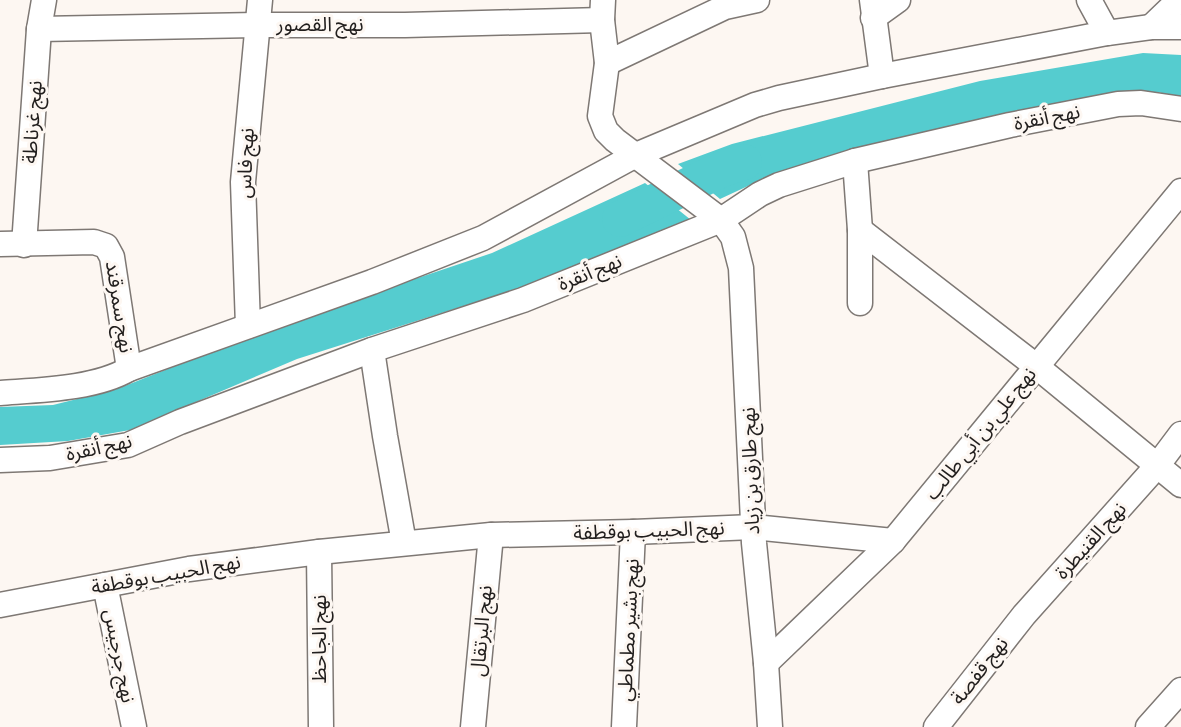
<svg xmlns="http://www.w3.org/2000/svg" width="1181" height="727" viewBox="0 0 1181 727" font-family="'Sofia Sans Condensed','Noto Sans Arabic',sans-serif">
<rect width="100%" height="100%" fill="#fdf7f2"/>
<g fill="#55cccf">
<polygon points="1143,53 1181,55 1181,97 1157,92 983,120 763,179 720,199 678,164 732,144 980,81"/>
<polygon points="645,183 691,220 517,289 297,359 130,430 68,441 0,445 0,407 53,405 117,389 287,322 492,253"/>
</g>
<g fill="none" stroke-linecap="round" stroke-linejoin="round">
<polyline stroke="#55cccf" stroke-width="36" points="620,219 722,169 744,162"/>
<g stroke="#7e7874" stroke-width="27">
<g id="street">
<polyline points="603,0 602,20 607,63 600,116 606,131 615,140 721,220 733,237 741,268 754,543 766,663 770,727"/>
<polyline points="872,0 882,76"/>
<polyline points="1089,0 1107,33"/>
<polyline points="873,18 898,0"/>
<polyline points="1151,27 1179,0"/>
<polyline points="39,29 257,25 405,25 602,20"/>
<polyline points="607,63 725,7 757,0"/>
<polyline points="855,161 860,230 860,303"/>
<polyline points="860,230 1036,366 1181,485"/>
<polyline points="0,244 94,242 106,246 112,257 129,369"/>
<polyline points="24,245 39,29 44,0"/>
<polyline points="248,326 243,182 260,0"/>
<polyline points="372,350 385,436 404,543"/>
<path d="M 0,393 C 39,390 95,389 129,369 L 372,282 L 483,238 L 636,155 L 755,105 L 779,98 L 882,76 L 1107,33 L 1151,27 L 1181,27"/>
<polyline points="0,460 50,458 128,445 180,422 372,350 523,300 721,220 760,194 779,185 855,161 1010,125 1118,104 1141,103 1181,109"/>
<polyline points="319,552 321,727"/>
<polyline points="105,585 134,727"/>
<polyline points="0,605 189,569 319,552 491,535 633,532 753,527 893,541"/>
<polyline points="766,663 893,541 1181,191"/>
<polyline points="473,727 491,535"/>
<polyline points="624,727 633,532"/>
<polyline points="936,727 1024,615 1157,466 1181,434"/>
<polyline points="1148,727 1181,690"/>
</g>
</g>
<use href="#street" stroke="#fff" stroke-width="24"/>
</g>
<g text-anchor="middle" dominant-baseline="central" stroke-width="6" stroke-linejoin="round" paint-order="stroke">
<g font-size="20" fill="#211e1d" stroke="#fdf7f2">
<text x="320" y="25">نهج القصور</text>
<text transform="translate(1047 118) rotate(-11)">نهج أنقرة</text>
<text transform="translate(33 122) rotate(-86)">نهج غرناطة</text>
<text transform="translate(246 163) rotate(-87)">نهج فاس</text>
<text transform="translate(590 273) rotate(-22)">نهج أنقرة</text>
<text transform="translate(119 307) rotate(81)">نهج سمرقند</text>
<text transform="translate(981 434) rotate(-51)">نهج علي بن أبي طالب</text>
<text transform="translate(99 448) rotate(-12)">نهج أنقرة</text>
<text transform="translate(751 471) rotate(-92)">نهج طارق بن زياد</text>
<text transform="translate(649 531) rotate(-2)">نهج الحبيب بوقطفة</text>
<text transform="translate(1091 541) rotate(-48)">نهج القنيطرة</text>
<text transform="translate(166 575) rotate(-10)">نهج الحبيب بوقطفة</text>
<text transform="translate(629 630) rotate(-87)">نهج بشير مطماطي</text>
<text transform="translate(482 631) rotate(-85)">نهج البرتقال</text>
<text transform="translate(320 639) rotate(-90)">نهج الجاحظ</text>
<text transform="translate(119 656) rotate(79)">نهج جرجيس</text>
<text transform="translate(980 671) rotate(-52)">نهج قفصة</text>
</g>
</g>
</svg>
